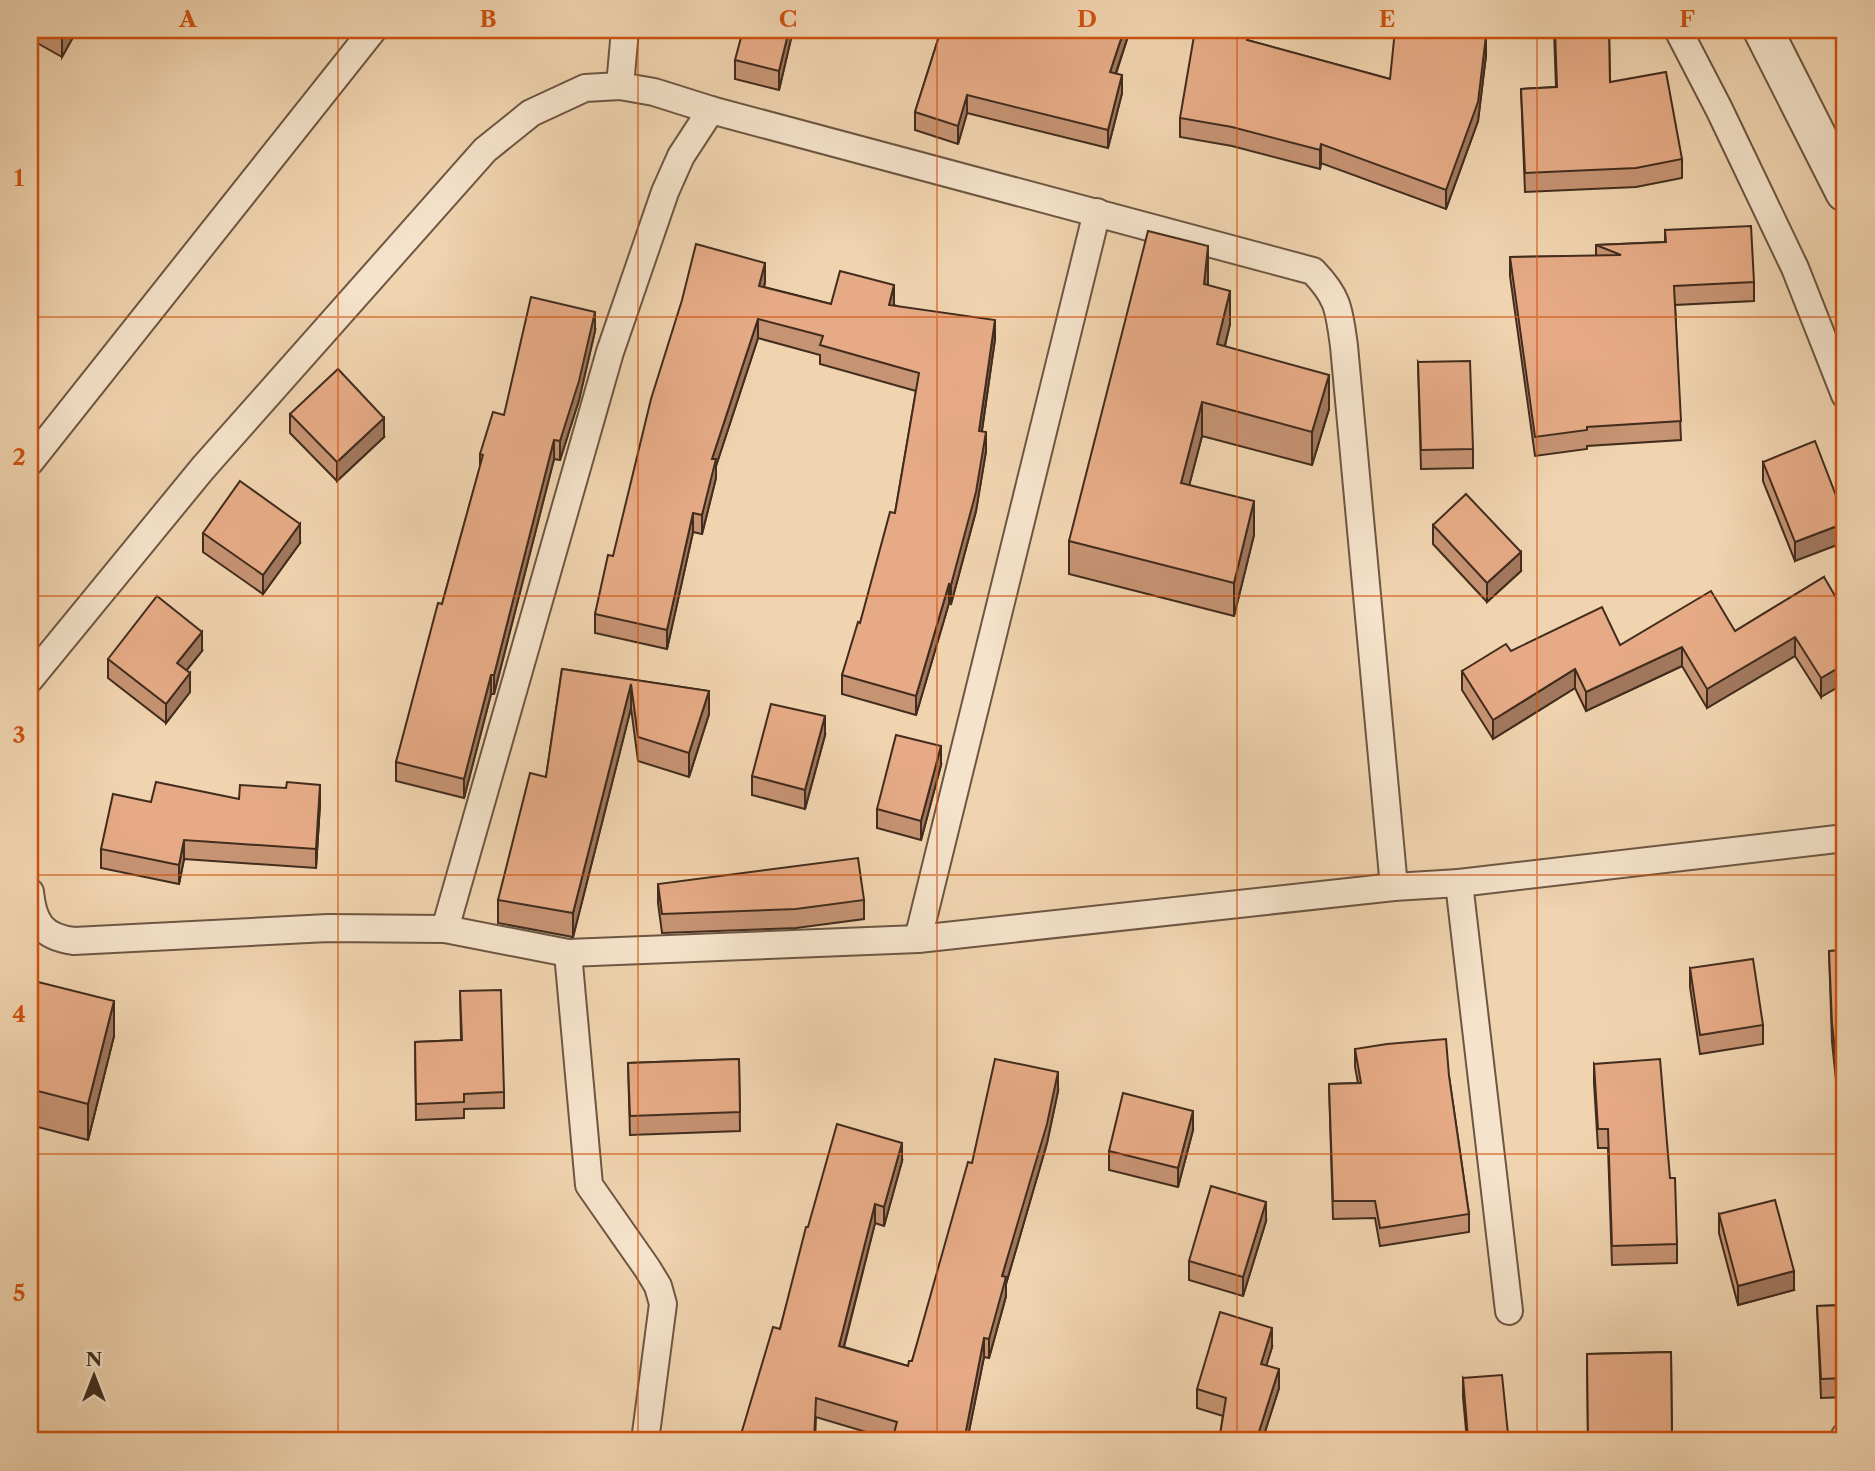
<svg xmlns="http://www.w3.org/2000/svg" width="1875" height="1471" viewBox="0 0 1875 1471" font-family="'Libre Caslon Text',serif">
<rect width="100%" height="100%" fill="#f0d4af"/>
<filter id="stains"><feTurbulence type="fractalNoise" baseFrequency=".00286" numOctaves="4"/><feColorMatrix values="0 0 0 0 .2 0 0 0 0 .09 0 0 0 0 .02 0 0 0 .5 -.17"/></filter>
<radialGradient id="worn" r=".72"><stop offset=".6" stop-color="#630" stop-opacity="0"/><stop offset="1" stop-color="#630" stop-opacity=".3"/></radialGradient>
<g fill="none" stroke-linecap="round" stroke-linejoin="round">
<g stroke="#6d5642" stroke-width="30">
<g id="service">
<polyline points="1678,30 1719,109 1795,268 1845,395"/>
<polyline points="620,86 625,30"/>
<polyline points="30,462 373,30"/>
<path d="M 30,679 L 203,468 L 485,150 L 531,113 L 585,88 L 620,86 L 654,92 L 711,110 L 1313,271 C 1339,298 1339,310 1344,346 L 1394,887"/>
<polyline points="1459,883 1509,1311"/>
<path d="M 30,892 C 33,922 42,937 74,941 L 328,928 L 445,929 L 568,953 L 918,939 L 1394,887 L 1459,883 L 1845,838"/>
<polyline points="445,929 610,352 665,192 681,156 711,110"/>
<polyline points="918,939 1097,212"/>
<polyline points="568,953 589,1185 647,1268 658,1286 663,1304 645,1441"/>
<polyline points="1842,1441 1845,1436"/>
</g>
</g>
<g stroke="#6d5642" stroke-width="42">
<polyline id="tertiary" points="1763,30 1845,192"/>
</g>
<use href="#service" stroke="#f5e3cb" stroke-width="26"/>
<use href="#tertiary" stroke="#f5e3cb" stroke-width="38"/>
</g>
<g fill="#c69373" stroke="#412c1d" stroke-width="2">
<polygon points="30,30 77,30 62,57 30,39"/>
<polygon points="793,30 779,90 735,79 735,60"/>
<polygon points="941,30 1130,30 1116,74 1122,93 1108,148 967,113 958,144 915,130 915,112"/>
<polygon points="1554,30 1609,30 1610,82 1682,159 1682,178 1636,187 1525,192 1521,89 1556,87"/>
<polygon points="1247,40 1390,79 1486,55 1478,121 1446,209 1321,163 1320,169 1232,146 1180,137 1180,118"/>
<polygon points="1665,230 1754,282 1754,301 1675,305 1681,440 1587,446 1587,449 1535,456 1510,276 1510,257 1596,256 1596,245 1665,242"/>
<polygon points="1208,280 1208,285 1230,324 1225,346 1329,409 1312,465 1202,436 1189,485 1254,535 1234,616 1069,574 1069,541"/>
<polygon points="765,282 764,287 831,304 894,305 995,339 982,431 986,451 976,511 951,604 949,603 916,715 842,694 842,675 860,623 895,513 916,391 820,364 820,355 758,338 716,466 716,478 702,534 693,532 667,649 595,633 595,614 613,556"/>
<polygon points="595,331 579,400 560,460 554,459 494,694 491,694 464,798 396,781 396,762 442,604 480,467 480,454 504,415"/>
<polygon points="1418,362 1473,449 1473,468 1421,469"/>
<polygon points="290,414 384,437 337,481 290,433"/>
<polygon points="1763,462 1845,519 1795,561 1763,481"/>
<polygon points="1433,525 1521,571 1487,602 1433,544"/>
<polygon points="203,533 300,543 263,594 203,552"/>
<polygon points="1824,577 1821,697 1795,656 1707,708 1682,666 1586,711 1575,688 1493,739 1462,690 1462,671 1511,651 1620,645 1735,631"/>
<polygon points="202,651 187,670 190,692 166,723 108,678 108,659"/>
<polygon points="562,669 709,691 709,714 689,777 638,761 631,708 573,937 498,923 498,900 546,777"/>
<polygon points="825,735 805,809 752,795 752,776"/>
<polygon points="941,765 921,840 877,828 877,809"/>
<polygon points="286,788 320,804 316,868 184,859 179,884 101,868 101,849 151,802 239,799"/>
<polygon points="658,884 864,900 864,919 796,928 662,933 658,903"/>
<polygon points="1845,950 1845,1146 1843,1146 1832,1042 1829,951"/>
<polygon points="1690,968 1763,1025 1763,1044 1700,1054 1690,987"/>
<polygon points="30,980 114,1036 88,1140 30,1125"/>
<polygon points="460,991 504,1092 504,1108 464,1109 464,1118 416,1120 415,1042 461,1040"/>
<polygon points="1355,1049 1449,1076 1469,1214 1469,1232 1380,1246 1375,1218 1333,1219 1329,1084 1358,1083 1355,1067"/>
<polygon points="739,1059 740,1131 630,1135 628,1063"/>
<polygon points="1594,1064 1670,1178 1677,1244 1677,1263 1612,1265 1608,1148 1598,1148 1594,1083"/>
<polygon points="1058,1091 1047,1143 1006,1284 1006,1296 989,1358 984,1357 967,1441 892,1441 893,1440 816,1417 815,1441 739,1441 780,1329 808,1227 902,1161 884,1226 875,1223 844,1347 908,1366 912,1361 972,1163"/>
<polygon points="1193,1130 1178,1187 1109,1170 1109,1151"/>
<polygon points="1719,1214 1794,1290 1738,1305 1719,1233"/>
<polygon points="1266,1221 1243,1296 1189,1280 1189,1261"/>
<polygon points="1845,1305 1845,1397 1821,1398 1817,1306"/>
<polygon points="1272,1347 1266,1366 1279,1388 1262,1441 1219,1441 1223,1416 1197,1408 1197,1389"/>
<polygon points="1671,1352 1672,1441 1588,1441 1587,1354"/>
<polygon points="1463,1378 1508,1434 1508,1441 1467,1441 1463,1397"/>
</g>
<g fill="#a1785e" stroke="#412c1d" stroke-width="2">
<polygon points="62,30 77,30 62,57"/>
<polygon points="789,30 793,30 779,90 779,71"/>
<polygon points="1124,30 1130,30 1110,90 1110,72"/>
<polygon points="1486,36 1486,55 1478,121 1446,209 1446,190"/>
<polygon points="1122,75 1122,93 1108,148 1108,130"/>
<polygon points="967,95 967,113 958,144 958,126"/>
<polygon points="1321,144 1321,163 1320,169 1320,150"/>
<polygon points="1208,246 1208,280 1204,318 1204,284"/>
<polygon points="765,263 765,282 759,305 759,286"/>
<polygon points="894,285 894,304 889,324 889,305"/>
<polygon points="1230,291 1230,324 1217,377 1217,344"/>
<polygon points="595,312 595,331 579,400 560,460 560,441"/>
<polygon points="758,319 758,338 716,466 716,478 702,534 702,515 712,459"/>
<polygon points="995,320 995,339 979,450 979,431"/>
<polygon points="1329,375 1329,409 1312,465 1312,432"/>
<polygon points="1202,402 1202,436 1181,517 1181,483"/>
<polygon points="384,418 384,437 337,481 337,462"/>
<polygon points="986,432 986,451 976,511 951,604 951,585"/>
<polygon points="554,440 554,459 494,694 494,675"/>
<polygon points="1254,501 1254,535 1234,616 1234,583"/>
<polygon points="693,513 693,532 667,649 667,630"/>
<polygon points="1845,523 1845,542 1795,561 1795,542"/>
<polygon points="300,524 300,543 263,594 263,575"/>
<polygon points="1521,552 1521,571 1487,602 1487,583"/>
<polygon points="949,584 949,603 916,715 916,696"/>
<polygon points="202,632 202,651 177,682 177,663"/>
<polygon points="1795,637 1795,656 1707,708 1707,689"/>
<polygon points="1682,647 1682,666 1586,711 1586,692"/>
<polygon points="1845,664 1845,683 1821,697 1821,678"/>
<polygon points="1575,669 1575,688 1493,739 1493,720"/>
<polygon points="190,673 190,692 166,723 166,704"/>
<polygon points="491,675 491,694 464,798 464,779"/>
<polygon points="631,684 631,708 573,937 573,913"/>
<polygon points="709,691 709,714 689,777 689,753"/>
<polygon points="825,716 825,735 805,809 805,790"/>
<polygon points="941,746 941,765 921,840 921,821"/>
<polygon points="320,785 320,804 316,868 316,849"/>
<polygon points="184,840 184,859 179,884 179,865"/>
<polygon points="114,1001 114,1036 88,1140 88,1104"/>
<polygon points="1058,1072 1058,1091 1047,1143 1006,1284 1006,1296 989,1358 989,1339 1002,1276"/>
<polygon points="1193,1111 1193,1130 1178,1187 1178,1168"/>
<polygon points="902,1143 902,1161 884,1226 884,1207"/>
<polygon points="1266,1202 1266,1221 1243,1296 1243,1277"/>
<polygon points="875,1204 875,1223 839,1365 839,1346"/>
<polygon points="1794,1271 1794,1290 1738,1305 1738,1286"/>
<polygon points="1272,1328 1272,1347 1261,1383 1261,1364"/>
<polygon points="984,1338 984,1357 967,1441 965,1441 965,1436"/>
<polygon points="1279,1369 1279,1388 1262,1441 1256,1441"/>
</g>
<g fill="#e6ab86" stroke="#412c1d" stroke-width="2">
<polygon points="743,30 789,30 779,71 735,60"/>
<polygon points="941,30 1124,30 1110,72 1122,75 1108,130 967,95 958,126 915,112"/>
<polygon points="1195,30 1204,30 1247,37 1247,40 1390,79 1395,30 1434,30 1486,36 1478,102 1446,190 1321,144 1320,150 1232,127 1180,118"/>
<polygon points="1555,30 1609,30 1610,82 1666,72 1682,159 1636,168 1525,173 1521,89 1557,87"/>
<polygon points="1751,226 1754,282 1674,286 1681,421 1587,427 1587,430 1535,437 1510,257 1621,255 1596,245 1666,242 1665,230"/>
<polygon points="1148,231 1208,246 1204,284 1230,291 1217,344 1329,375 1312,432 1202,402 1181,483 1254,501 1234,583 1069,541"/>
<polygon points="696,244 765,263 759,286 831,304 840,271 894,285 889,305 995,320 979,431 986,432 976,492 951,585 949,584 916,696 842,675 858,622 860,623 890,512 895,513 919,373 820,345 823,336 758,319 712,459 716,459 702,515 693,513 667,630 595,614 608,555 613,556 651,399 682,300"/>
<polygon points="531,297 595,312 579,381 560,441 554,440 494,675 491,675 464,779 396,762 438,603 442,604 483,455 480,454 493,412 504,415"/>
<polygon points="1470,361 1473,449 1421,450 1418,362"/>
<polygon points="338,369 384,418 337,462 290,414"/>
<polygon points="1815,441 1845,519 1845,523 1795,542 1763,462"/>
<polygon points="240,481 300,524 263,575 203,533"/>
<polygon points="1466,494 1521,552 1487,583 1433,525"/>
<polygon points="1824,577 1845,613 1845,664 1821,678 1795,637 1707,689 1682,647 1586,692 1575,669 1493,720 1462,671 1506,644 1511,651 1602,607 1620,645 1711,591 1735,631"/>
<polygon points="157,596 202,632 177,663 190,673 166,704 108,659"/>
<polygon points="562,669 709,691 689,753 638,737 631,684 573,913 498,900 530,773 546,777"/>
<polygon points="771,704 825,716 805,790 752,776"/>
<polygon points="896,735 941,746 921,821 877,809"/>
<polygon points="156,782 239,799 240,785 286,788 287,782 320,785 316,849 184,840 179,865 101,849 113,794 151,802"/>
<polygon points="858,858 864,900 796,909 662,914 658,884"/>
<polygon points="1845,950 1845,1127 1843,1127 1832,1023 1829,951"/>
<polygon points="1753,959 1763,1025 1700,1035 1690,968"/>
<polygon points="30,980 114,1001 88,1104 30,1089"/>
<polygon points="501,990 504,1092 464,1094 464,1102 416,1104 415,1042 462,1040 460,991"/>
<polygon points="1446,1039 1449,1076 1469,1214 1380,1228 1375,1201 1333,1201 1329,1084 1361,1083 1355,1049 1387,1044"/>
<polygon points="739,1059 740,1112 630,1116 628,1063"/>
<polygon points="995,1059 1058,1072 1047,1124 1002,1276 1006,1277 989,1339 984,1338 965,1436 962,1436 960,1441 892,1441 897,1422 816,1398 814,1441 739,1441 773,1327 780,1329 806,1227 808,1227 837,1124 902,1143 884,1207 875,1204 839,1346 908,1366 909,1361 912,1361 968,1162 972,1163"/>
<polygon points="1660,1059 1670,1178 1675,1178 1677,1244 1612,1246 1608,1129 1598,1129 1594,1064"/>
<polygon points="1123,1093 1193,1111 1178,1168 1109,1151"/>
<polygon points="1211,1186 1266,1202 1243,1277 1189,1261"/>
<polygon points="1775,1200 1794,1271 1738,1286 1719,1214"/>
<polygon points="1845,1305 1845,1378 1821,1379 1817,1306"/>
<polygon points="1220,1312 1272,1328 1261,1364 1279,1369 1256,1441 1219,1441 1226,1398 1197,1389"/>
<polygon points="1671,1352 1672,1439 1588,1440 1587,1354"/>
<polygon points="1502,1375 1508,1434 1468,1438 1463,1378"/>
</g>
<path fill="none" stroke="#cf520f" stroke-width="2" stroke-opacity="0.55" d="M 338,30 L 338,1441M 638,30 L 638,1441M 937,30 L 937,1441M 1237,30 L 1237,1441M 1537,30 L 1537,1441M 30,317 L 1845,317M 30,596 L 1845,596M 30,875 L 1845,875M 30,1154 L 1845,1154"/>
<rect width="1875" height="1471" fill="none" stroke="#f0d4af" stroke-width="77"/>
<g transform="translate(94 1376)" stroke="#f5e3cb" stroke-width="5" paint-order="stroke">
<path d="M0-5L12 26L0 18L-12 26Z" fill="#412c1d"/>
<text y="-10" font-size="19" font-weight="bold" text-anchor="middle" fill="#412c1d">N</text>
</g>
<rect x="38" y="38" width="1798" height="1394" fill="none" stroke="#cf520f" stroke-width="2.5"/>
<g font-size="23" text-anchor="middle" font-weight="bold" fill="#cf520f">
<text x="188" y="27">A</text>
<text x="488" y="27">B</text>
<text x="788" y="27">C</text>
<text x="1087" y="27">D</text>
<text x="1387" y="27">E</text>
<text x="1687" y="27">F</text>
<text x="19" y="186">1</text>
<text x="19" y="465">2</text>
<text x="19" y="743">3</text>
<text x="19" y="1022">4</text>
<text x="19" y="1301">5</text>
</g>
<rect width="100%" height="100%" filter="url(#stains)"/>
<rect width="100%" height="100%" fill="url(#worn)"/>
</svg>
